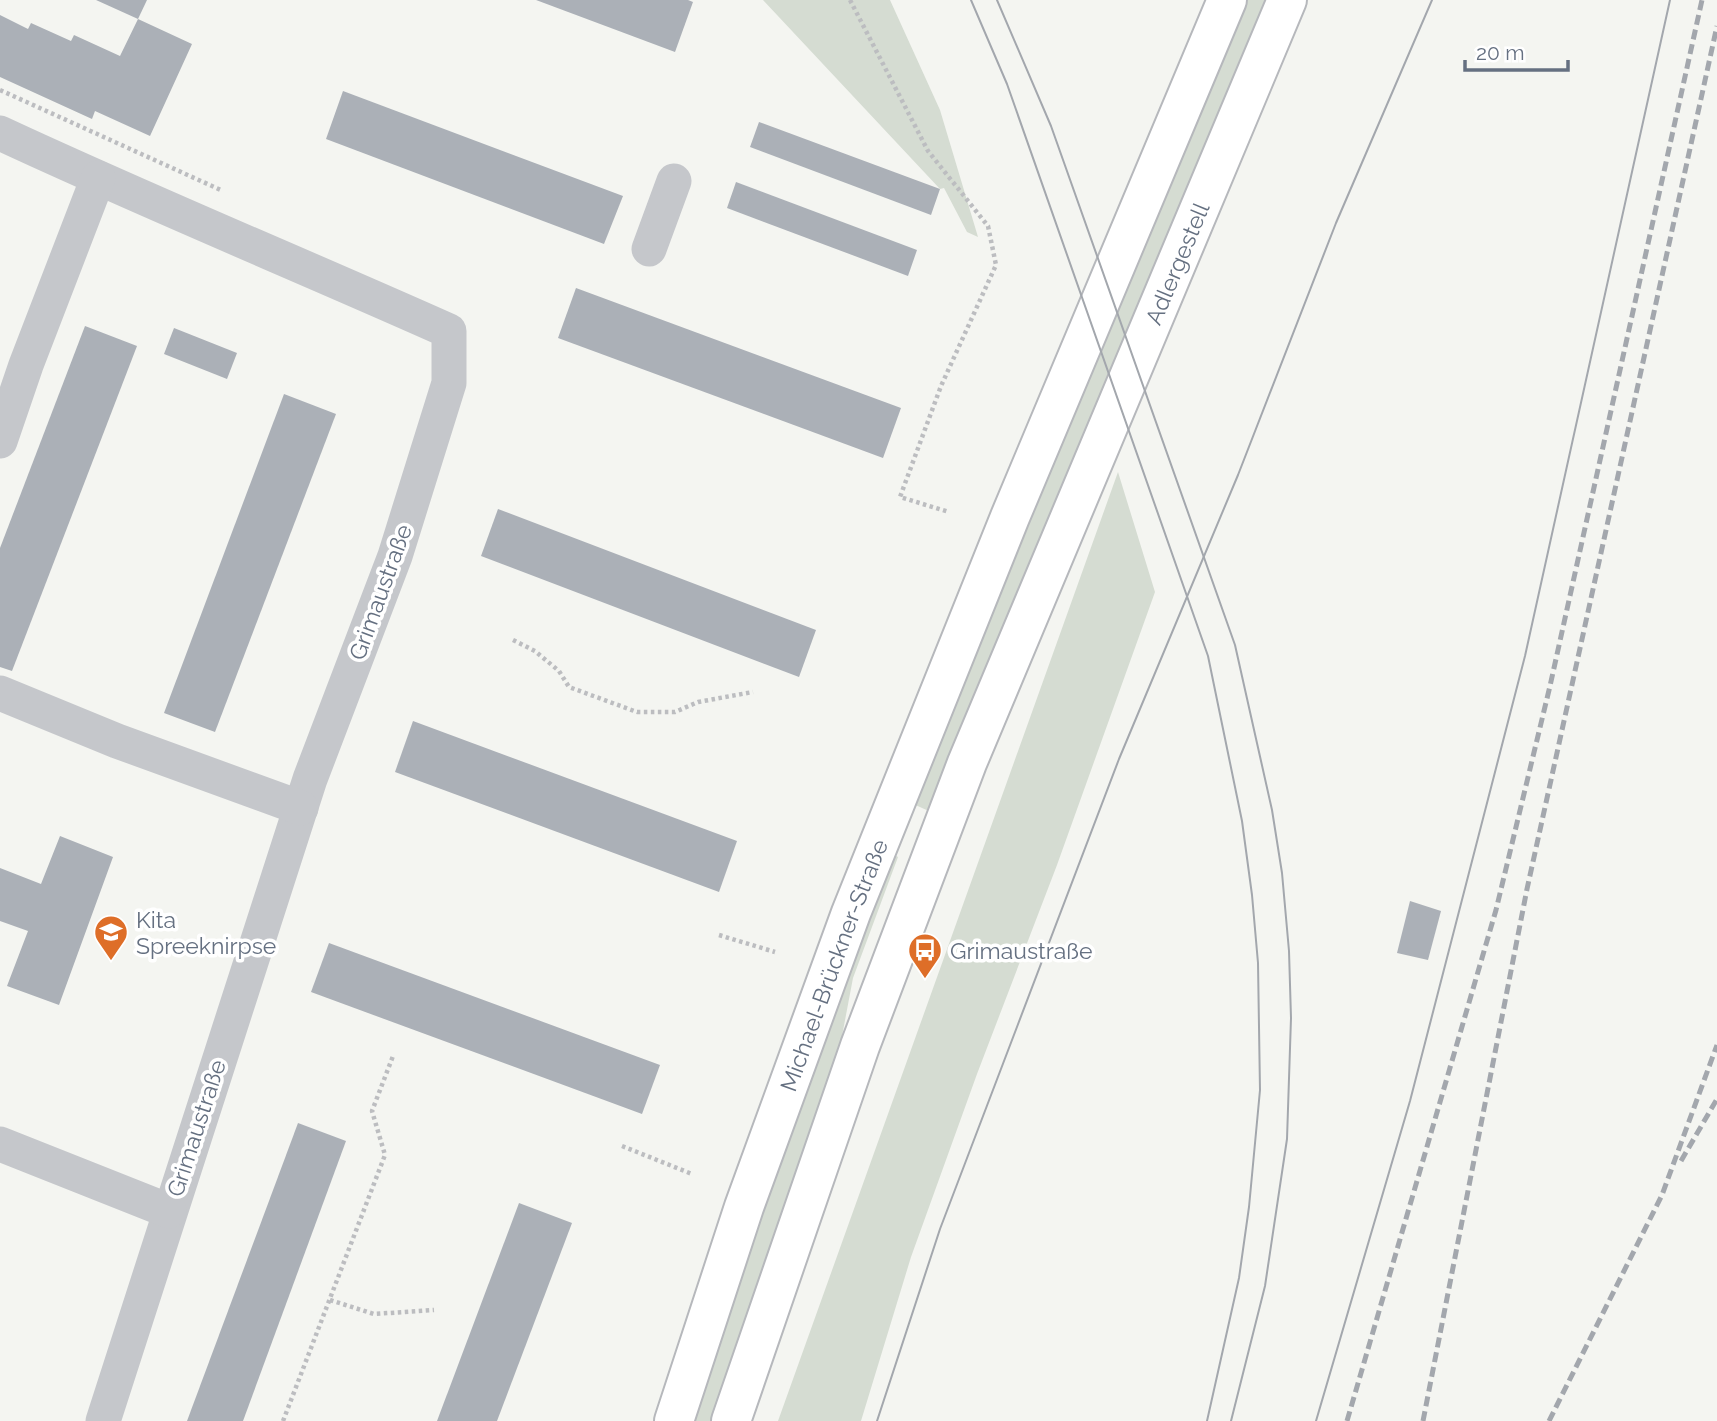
<svg xmlns="http://www.w3.org/2000/svg" width="1717" height="1421" viewBox="0 0 1717 1421" font-family="Raleway,sans-serif">
<rect width="100%" height="100%" fill="#f4f5f1"/>
<g fill="#d5dcd2">
<polygon points="763,0 890,0 940,110 978,237 967,232 944,188 940,189"/>
<polygon points="1245,0 1269,0 931,812 911,803"/>
<polygon points="1118,472 1155,592 1057,865 977,1074 911,1257 861,1421 778,1421"/>
<polygon points="891,853 898,857 853,978 839,1052 716,1421 690,1421 726,1311"/>
</g>
<g fill="#abb0b7">
<polygon points="96,0 147,0 138,19"/>
<polygon points="536,0 688,0 693,2 675,52"/>
<polygon points="0,15 28,29 31,23 71,41 74,35 120,56 138,19 192,44 150,136 95,111 92,119 0,77"/>
<polygon points="343,91 623,196 604,244 326,139"/>
<polygon points="759,122 940,189 931,215 750,147"/>
<polygon points="736,182 917,250 908,276 727,208"/>
<polygon points="576,288 901,408 883,458 558,338"/>
<polygon points="85,326 137,346 12,671 0,667 0,548"/>
<polygon points="174,328 237,353 227,379 164,354"/>
<polygon points="284,394 336,414 215,732 164,713"/>
<polygon points="498,509 816,630 799,677 481,556"/>
<polygon points="413,721 737,841 719,892 395,772"/>
<polygon points="60,836 113,857 59,1005 7,986 28,931 0,921 0,868 41,884"/>
<polygon points="1410,901 1441,911 1428,960 1397,953"/>
<polygon points="329,943 660,1065 642,1114 311,992"/>
<polygon points="298,1123 346,1141 243,1421 187,1421"/>
<polygon points="519,1203 572,1223 497,1421 437,1421"/>
</g>
<g fill="none" stroke-linecap="round" stroke-linejoin="round">
<g stroke="#b6b8bc" stroke-width="42">
<g id="major">
<path id="s1" d="M 674,1421 L 744,1207 L 851,913 L 1010,517 L 1227,0"/>
<path id="s2" d="M 731,1421 L 860,1046 L 967,763 L 1287,0"/>
</g>
</g>
<g stroke="#bcbdc0" stroke-width="4.5" stroke-dasharray="3.5 3.5" stroke-linecap="butt">
<polyline points="850,0 928,151 988,226 996,265 941,386 900,497 949,512"/>
<polyline points="0,90 223,191"/>
<polyline points="513,640 535,651 559,671 569,687 637,712 675,712 698,702 753,692"/>
<polyline points="719,935 775,952"/>
<polyline points="622,1146 692,1174"/>
<polyline points="330,1300 374,1314 434,1310"/>
<polyline points="283,1421 385,1155 372,1111 393,1056"/>
</g>
<g stroke="#c5c7cb" stroke-width="35">
<path d="M 0,133 C 148,202 299,264 449,331 L 449,383 L 395,556 L 310,779 L 103,1421"/>
<polyline points="649,249 674,181"/>
<polyline points="0,441 26,365 98,178"/>
<polyline points="0,693 117,741 301,808"/>
<polyline points="0,1144 169,1211"/>
</g>
<use href="#major" stroke="#fff" stroke-width="38"/>
<g stroke="#a3a7ad" stroke-width="2">
<polyline points="971,0 1007,84 1208,656 1242,821 1252,895 1258,963 1260,1090 1249,1207 1239,1278 1207,1421"/>
<polyline points="997,0 1051,126 1235,645 1272,810 1282,873 1289,951 1291,1018 1287,1139 1265,1286 1231,1421"/>
<polyline points="877,1421 940,1229 1119,759 1238,475 1336,223 1432,0"/>
<polyline points="1316,1421 1410,1101 1525,656 1670,0"/>
</g>
<g stroke="#a3a7ad" stroke-width="5" stroke-dasharray="10 5" stroke-linecap="butt">
<polyline points="1681,1161 1717,1099"/>
<polyline points="1347,1421 1496,910 1550,686 1702,0"/>
<polyline points="1423,1421 1527,889 1717,26"/>
<polyline points="1549,1421 1662,1195 1717,1045"/>
</g>
</g>
<defs>
<g id="school-pin" transform="scale(1.75)"><path d="M0 17L-7.5 6A9.5 9.5 0 1 1 7.5 6Z" fill="#de6e28" stroke="#fff"/><path d="M0-5L7-2L0 1L-7-2ZM-4 1L0 2.5L4 1V4Q0 6-4 4Z" fill="#fff"/></g>
<g id="bus-pin" transform="scale(1.75)"><path d="M0 17L-7.5 6A9.5 9.5 0 1 1 7.5 6Z" fill="#de6e28" stroke="#fff"/><path d="M-5-6H5V4H4V6H2V4H-2V6H-4V4H-5ZM-3.5-4V0h7V-4ZM-3.5 1.2v1.5H-2V1.2ZM2 1.2v1.5H3.5V1.2Z" fill="#fff"/></g>
</defs>
<g fill-rule="evenodd">
<use href="#school-pin" x="111" y="932"/>
<use href="#bus-pin" x="925" y="950"/>
</g>
<g text-anchor="middle" dominant-baseline="central" stroke-width="7" stroke-linejoin="round" paint-order="stroke">
<g font-size="23" fill="#657081" stroke="#fff">
<text stroke="none"><textPath href="#s2" startOffset="1241">Adlergestell</textPath></text>
<text transform="translate(380 592) rotate(-70)">Grimaustraße</text>
<text stroke="none"><textPath href="#s1" startOffset="483">Michael-Brückner-Straße</textPath></text>
<text transform="translate(196 1128) rotate(-72)">Grimaustraße</text>
</g>
<g font-size="23" fill="#657081" stroke="#fff" text-anchor="start">
<text x="136" y="919">Kita<tspan x="136" dy="26">Spreeknirpse</tspan></text>
<text x="950" y="950">Grimaustraße</text>
</g>
</g>
<path d="M1465 60v10h103v-10" fill="none" stroke="#657081" stroke-width="3.5"/>
<text x="1476" y="60" font-size="21" fill="#657081" stroke="#ffffff" stroke-width="5" paint-order="stroke">20 m</text>
</svg>
